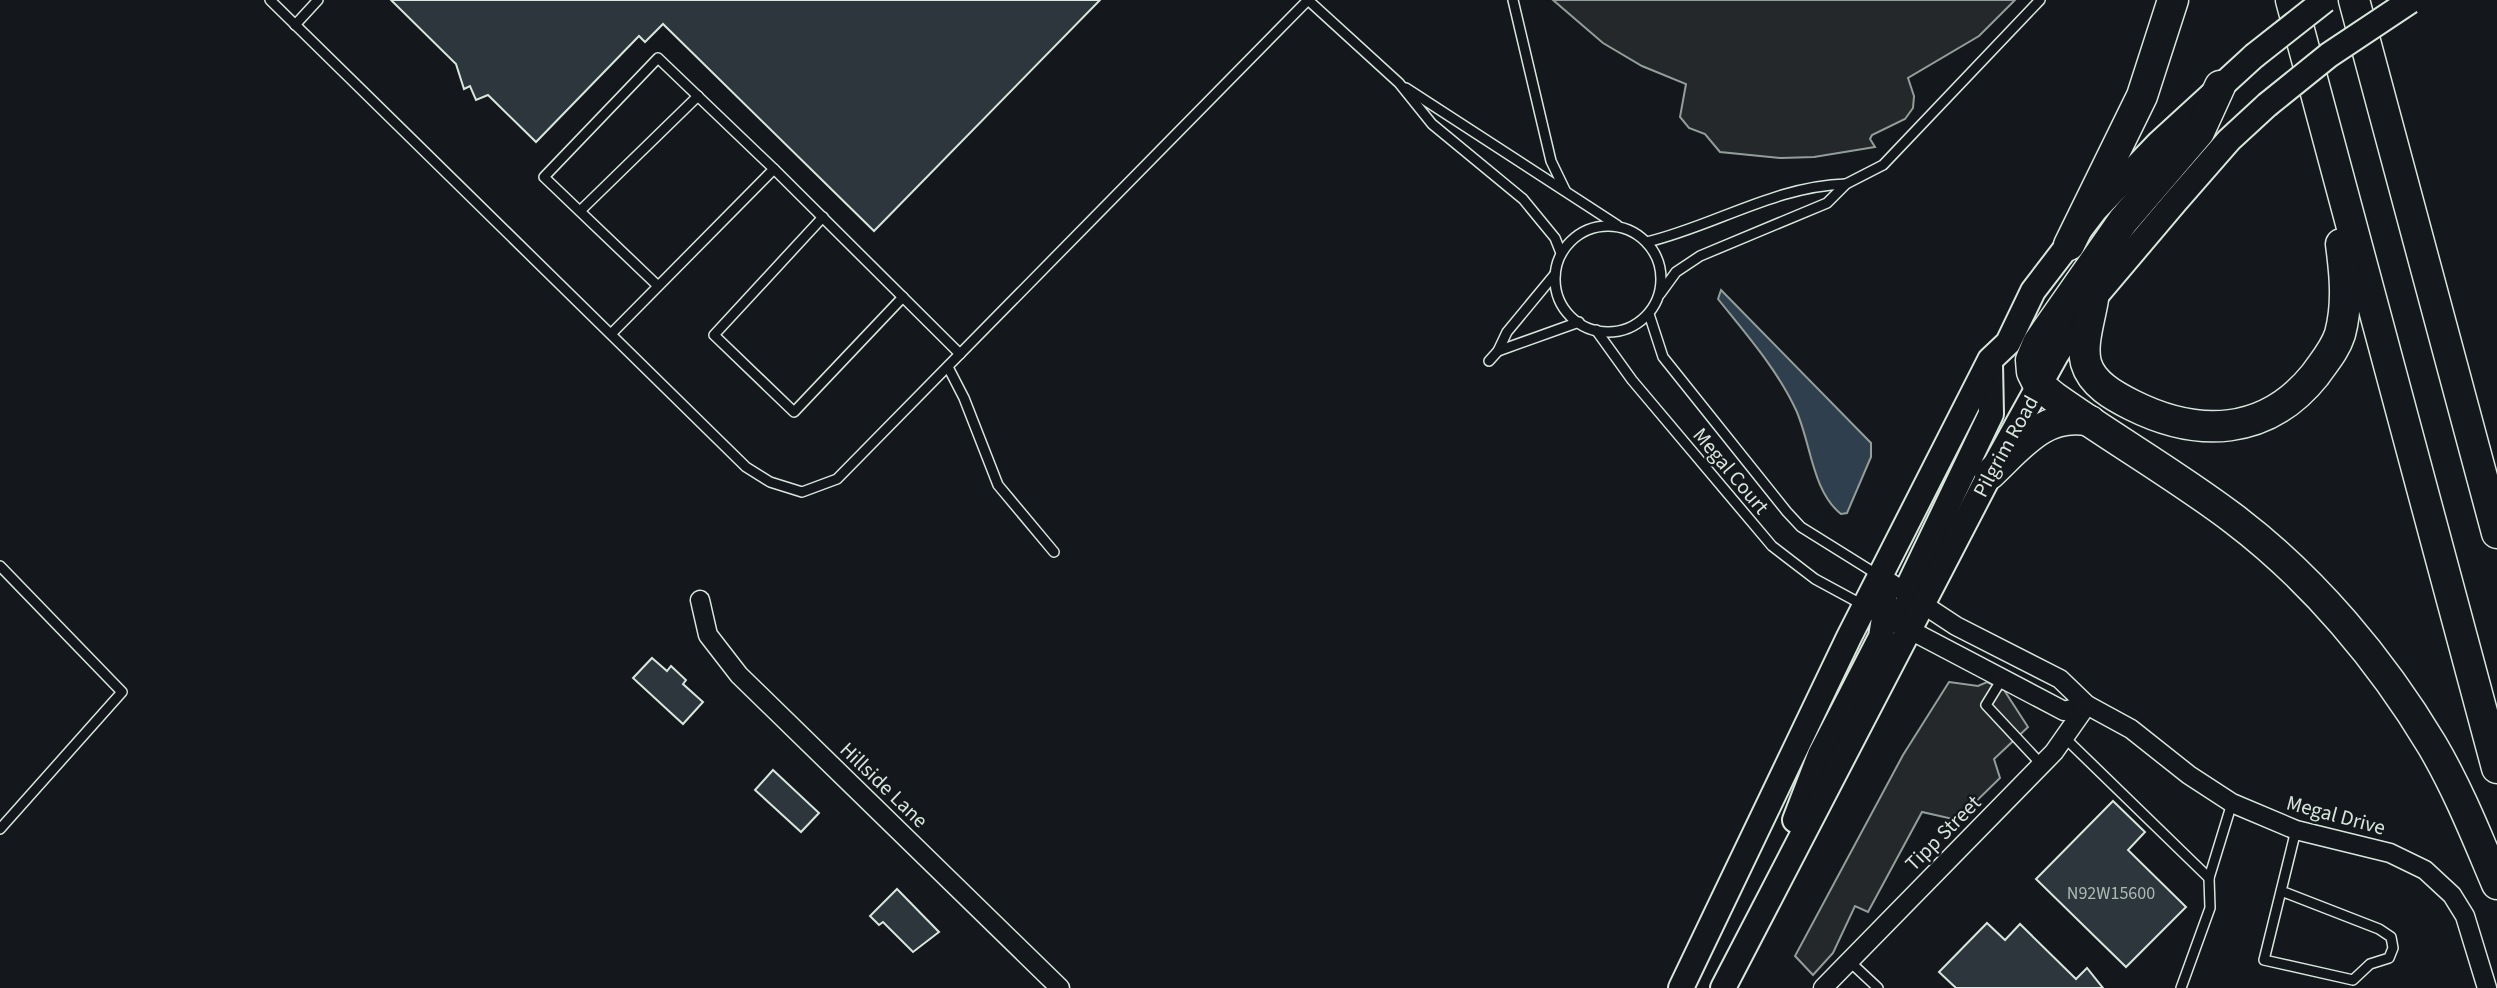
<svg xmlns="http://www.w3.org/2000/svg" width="2497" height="988" viewBox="0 0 2497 988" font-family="'Source Sans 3',sans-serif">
<rect width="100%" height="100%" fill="#14181c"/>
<g fill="#24282b" stroke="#939e99" stroke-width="2">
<polygon points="1553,0 2015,0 1979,36 1908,78 1914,96 1913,108 1905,119 1872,135 1870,139 1875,147 1814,157 1781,158 1720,152 1705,134 1689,128 1680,117 1686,84 1642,66 1603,43"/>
<polygon points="1949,682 1978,686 1987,682 2004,690 2028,727 1994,759 2000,778 1957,820 1922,812 1868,912 1855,906 1833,953 1813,975 1795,956 1903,755"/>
</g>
<path fill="#2f3f4d" stroke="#939e99" stroke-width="2" d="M 1721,290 L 1871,443 L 1871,457 L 1847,513 L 1841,514 C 1812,491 1811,443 1796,410 C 1777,369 1746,334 1718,299 Z"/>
<g fill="#2c363c" stroke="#d8e6dc" stroke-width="2">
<polygon points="391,0 1100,0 874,231 663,24 645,42 639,36 536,142 488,95 476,100 470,86 464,89 456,64"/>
<polygon points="652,658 667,671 671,666 686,680 683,684 703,702 683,724 633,678"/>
<polygon points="773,770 819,813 801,832 755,790"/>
<polygon points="2113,801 2145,832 2128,850 2186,907 2126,967 2036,879"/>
<polygon points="897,889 939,932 913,952 883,922 879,925 870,916"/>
<polygon points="1987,923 2005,940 2020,924 2076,979 2087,968 2103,988 1956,988 1939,972"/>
</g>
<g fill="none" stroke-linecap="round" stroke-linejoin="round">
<g stroke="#d8e6dc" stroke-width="12">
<g id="lane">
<polyline points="270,0 746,467 770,482 802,492 837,479 1308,0"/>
<polyline points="1308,0 1399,83 1432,124 1523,199 1555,238 1561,253"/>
<polyline points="1513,0 1551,161 1565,190"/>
<polyline points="295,25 318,0"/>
<polyline points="1406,88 1617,225"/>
<polyline points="774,169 960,354"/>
<polyline points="580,211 698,96"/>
<polyline points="823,217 714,335 794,412 903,297"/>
<circle cx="1608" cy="279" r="53"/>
<path d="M 1647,242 C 1714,226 1775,186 1846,184"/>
<polyline points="1660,294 1676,272 1700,256 1827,203 1846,184 1883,165 2040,0"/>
<polyline points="1649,314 1663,357 1787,512 1801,527 1878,575"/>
<polyline points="1596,330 1632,380 1772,546 1815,579 1863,605"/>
<polyline points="612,333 774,169 658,58 544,177 658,286"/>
<polyline points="1498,351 1579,322"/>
<polyline points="1489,361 1498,351 1507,332 1555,274"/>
<polyline points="948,367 964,398 998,485 1054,552"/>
<polyline points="0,566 122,692 0,829"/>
<polyline points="2002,679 1986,705 2042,765"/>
<polyline points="2066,739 2209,878"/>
<polyline points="2281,891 2379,929 2391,937 2393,948 2389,958 2370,964 2353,980 2264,960 2296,830"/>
<polyline points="1849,961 1878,988"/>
<polyline points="2181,988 2210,908 2209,878 2232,803"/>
</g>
</g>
<g stroke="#d8e6dc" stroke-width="21">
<g id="street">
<polyline points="1880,576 1956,626 2060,679 2087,705 2131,729 2189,775 2232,803 2296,830 2390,853 2425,870 2452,895 2465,916 2487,988"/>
<polyline points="700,600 708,635 739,675 1060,988"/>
<polyline points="1874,611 2064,711 2087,705"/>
<polyline points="1823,988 2054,752 2087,705"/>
</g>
</g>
<g stroke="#d8e6dc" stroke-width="28">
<g id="secondary">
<polyline points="1909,627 1909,585 1991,414 1990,364"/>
<polyline points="1795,820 1820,755 1881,637 1886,606 1880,576"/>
<polyline points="1681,988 1849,637 1990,360 2008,343 2033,291 2095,210 2159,143 2254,56"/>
<path id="s1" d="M 1723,988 L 1990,474 L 2056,355 L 2093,299 L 2175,202 L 2229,140 L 2267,105"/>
</g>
</g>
<g stroke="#d8e6dc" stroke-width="33">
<g id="highway">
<polyline points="2291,0 2497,768"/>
<polyline points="2354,0 2497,533"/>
<path d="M 2220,86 L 2199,132 L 2123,221 L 2038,343 L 2031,360 L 2032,372 L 2038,384 L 2054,397 C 2113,439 2176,475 2234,519 C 2313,579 2381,660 2432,745 C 2458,789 2477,837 2497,884"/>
<polyline points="2069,245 2142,96 2173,0"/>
<path d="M 2093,299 C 2090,319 2081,344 2086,363 C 2092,384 2114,396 2132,405 C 2198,438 2266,436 2315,375 C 2324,362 2335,350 2340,334 C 2348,304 2345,274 2341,244"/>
<path d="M 1990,474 C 2020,446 2045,411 2090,421"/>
</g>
</g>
<use href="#lane" stroke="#14181c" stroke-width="9"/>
<use href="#street" stroke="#14181c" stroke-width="18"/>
<use href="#secondary" stroke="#14181c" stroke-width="24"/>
<use href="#highway" stroke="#14181c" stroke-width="30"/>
<g stroke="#d8e6dc" stroke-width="28" stroke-linecap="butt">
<g id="secondary-bridge">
<polyline points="2254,56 2325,0"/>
<polyline points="2267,105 2329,55 2410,1"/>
</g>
</g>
<use href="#secondary-bridge" stroke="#14181c" stroke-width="24"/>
</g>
<g text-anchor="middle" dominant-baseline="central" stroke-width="5" stroke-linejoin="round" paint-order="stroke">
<g font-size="18" fill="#adbab4">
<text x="2111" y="893">N92W15600</text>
</g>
<g font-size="21" fill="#d8e6dc" stroke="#14181c">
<text stroke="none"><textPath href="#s1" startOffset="611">Pilgrim Road</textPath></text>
<text transform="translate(1731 471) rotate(50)">Megal Court</text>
<text transform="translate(884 785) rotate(44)">Hillside Lane</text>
<text transform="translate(2336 815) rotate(15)">Megal Drive</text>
<text transform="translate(1943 833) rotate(-45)">Tipp Street</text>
</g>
</g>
</svg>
